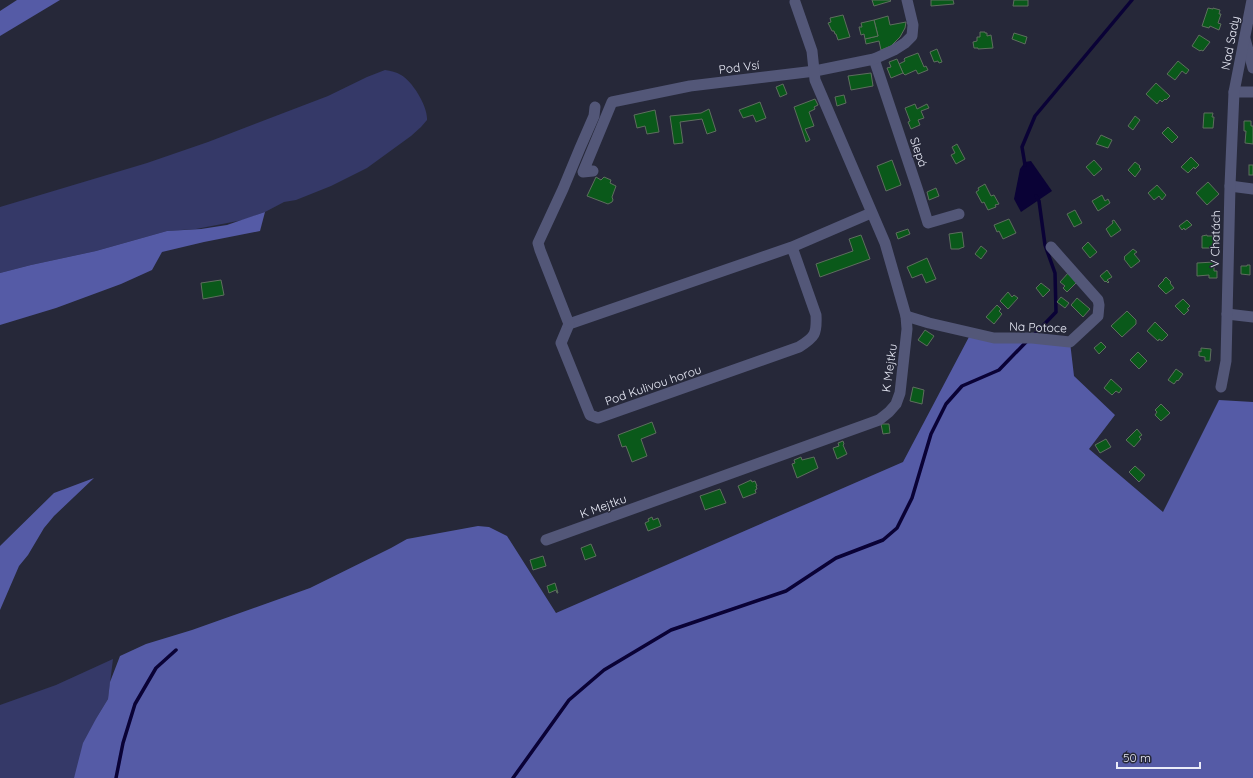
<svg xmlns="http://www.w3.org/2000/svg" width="1253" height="778" viewBox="0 0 1253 778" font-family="Quicksand,sans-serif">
<rect width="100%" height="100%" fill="#262839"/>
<g fill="#353968">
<path d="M 385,70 C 391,71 396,72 401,75 C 412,81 428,106 427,120 L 421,127 L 411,136 L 367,168 L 331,186 L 296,200 L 284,202 L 265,212 L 243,220 L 196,229 L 167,231 L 96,251 L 31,265 L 0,273 L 0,207 L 147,163 L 208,142 L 328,96 L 367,77 Z"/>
<polygon points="113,659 108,699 97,717 74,778 0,778 0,705 56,685"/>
</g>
<g fill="#555ba6">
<polygon points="17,0 60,0 0,36 0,11"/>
<polygon points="265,212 260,231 204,242 162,252 152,270 121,284 56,308 0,325 0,273 31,265 96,251 167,231 201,229 227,225"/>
<polygon points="970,335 1070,342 1074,376 1115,415 1089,449 1163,512 1219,400 1253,402 1253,778 74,778 83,743 97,717 108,699 110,682 120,656 146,644 192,630 310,588 391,548 407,539 478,526 489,527 507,536 556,613 903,462"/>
<polygon points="94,478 54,516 44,528 28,555 19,566 0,610 0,546 54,493"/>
</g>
<polygon fill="#0a0236" points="1031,161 1052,191 1021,212 1014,199 1020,169 1025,162"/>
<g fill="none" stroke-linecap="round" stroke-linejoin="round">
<g stroke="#0a0236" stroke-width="3.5">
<polyline points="1025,165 1022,147 1035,116 1132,0"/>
<polyline points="1033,336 1056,312 1055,273 1045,245 1039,201 1036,196"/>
<polyline points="116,778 123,743 135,704 156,668 176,650"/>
<polyline points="513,778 569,700 604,670 671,630 786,591 836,558 883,540 897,528 912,498 931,434 946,404 962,386 999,370 1028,340"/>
</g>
</g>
<g fill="#0a591a" stroke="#5e6e5f">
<polygon points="872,0 890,0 891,1 874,6"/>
<polygon points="931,0 953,0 954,4 931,6"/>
<polygon points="1014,0 1028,0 1028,6 1013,6"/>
<polygon points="1208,8 1213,9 1213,8 1220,10 1219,14 1221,14 1218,23 1221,24 1219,30 1210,26 1209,28 1202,26"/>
<polygon points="843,15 850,37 838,40 836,34 835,34 834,31 832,31 828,23 831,22 830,18"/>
<polygon points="888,16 890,25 906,22 905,28 900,37 891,46 881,50 879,41 866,44 865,39 878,36 874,20"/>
<polygon points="874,20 878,36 865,39 864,34 861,35 859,27 862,27 861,23"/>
<polygon points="980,32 985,32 985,33 987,33 987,36 991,35 993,48 978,49 978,48 974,48 973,42 977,41 977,37 980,37"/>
<polygon points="1014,33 1027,37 1025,44 1012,39"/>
<polygon points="1199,35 1210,42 1203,51 1201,50 1200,51 1192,46"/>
<polygon points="937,49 942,62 939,63 938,61 934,62 930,52"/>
<polygon points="918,53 924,67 926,66 928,70 918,74 916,70 905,75 903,73 899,64 905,61 904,59 905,58"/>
<polygon points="897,59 903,73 891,78 887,68 891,67 889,62"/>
<polygon points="1178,61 1189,70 1186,74 1182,71 1175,80 1167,74"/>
<polygon points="871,73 873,86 851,90 848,76"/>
<polygon points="1156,83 1170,96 1166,100 1165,99 1162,102 1160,100 1157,104 1146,94"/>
<polygon points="783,84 787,94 780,97 776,87"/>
<polygon points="844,95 846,103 837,106 835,97"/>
<polygon points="815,99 818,105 814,107 815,109 809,112 814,126 805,129 810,140 806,142 794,107"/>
<polygon points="760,102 766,118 756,122 753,115 743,118 739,110"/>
<polygon points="915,104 917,109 927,104 929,108 921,111 924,118 918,120 920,125 911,129 908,122 910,121 905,108"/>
<polygon points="709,109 716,131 707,134 702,119 680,122 683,143 674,144 670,116 701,113"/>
<polygon points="655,110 659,132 647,134 645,126 637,128 634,115"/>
<polygon points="1204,113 1213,113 1212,117 1214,117 1213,128 1203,128"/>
<polygon points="1135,116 1140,120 1133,130 1128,126"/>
<polygon points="1244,121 1251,121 1251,126 1253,126 1253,144 1245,143 1246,131 1244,131"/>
<polygon points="1168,127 1178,137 1172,143 1162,133"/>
<polygon points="1101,135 1112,140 1108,148 1096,144"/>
<polygon points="957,144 965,159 956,164 951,155 955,153 952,147"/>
<polygon points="1191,157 1199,165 1195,169 1194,167 1188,173 1181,167"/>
<polygon points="892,160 901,185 886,191 877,166"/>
<polygon points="1094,160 1102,169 1094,176 1086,167"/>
<polygon points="1135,162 1140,166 1139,167 1141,169 1135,177 1128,170"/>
<rect x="1249" y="165" width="4" height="10"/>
<polygon points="596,177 601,180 604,177 611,180 610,183 616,186 612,197 613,200 612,202 608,204 587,196"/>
<polygon points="1208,182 1219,194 1207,205 1196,193"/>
<polygon points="985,184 991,196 994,195 999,204 995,205 996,207 988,210 984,202 982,203 976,192 979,190 978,188"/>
<polygon points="1157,185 1166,195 1162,200 1159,196 1154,200 1148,193"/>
<polygon points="936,188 939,196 929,200 927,192"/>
<polygon points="1102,195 1105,201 1108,199 1110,203 1098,211 1092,201"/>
<polygon points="1075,210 1082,223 1074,227 1067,214"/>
<polygon points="1009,219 1016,233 1003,239 999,231 997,232 994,225"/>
<polygon points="1114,220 1121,230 1111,237 1106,229 1113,223 1112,221"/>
<polygon points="1187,220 1192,225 1185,230 1184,228 1182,230 1179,226"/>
<polygon points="908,229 910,234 898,239 896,233"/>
<polygon points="962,232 964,247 961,248 959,249 951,249 949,234"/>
<polygon points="861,235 870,259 820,277 816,264 853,251 849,239"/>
<polygon points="1207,235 1207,236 1214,236 1214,248 1202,248 1202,236"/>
<polygon points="1088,242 1097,252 1090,258 1082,248"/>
<polygon points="981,246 987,251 981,259 975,254"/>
<polygon points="1133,249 1137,252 1134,254 1140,261 1131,268 1124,259 1125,258 1124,257"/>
<polygon points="927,258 936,279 926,283 922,274 912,278 907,267"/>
<polygon points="1214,262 1214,271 1217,271 1217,278 1209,278 1209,275 1197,276 1197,263"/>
<polygon points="1247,265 1250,265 1250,275 1241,274 1241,266 1247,266"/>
<polygon points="1107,270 1112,277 1107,280 1109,282 1108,283 1106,281 1105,282 1100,276"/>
<polygon points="1069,272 1077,282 1067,292 1063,288 1065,286 1060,282"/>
<polygon points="1166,277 1171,282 1170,283 1174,288 1166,294 1158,286 1164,280 1163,280"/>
<polygon points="221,280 224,295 203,299 201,283"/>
<polygon points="1041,283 1050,290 1043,297 1036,288"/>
<polygon points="1008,292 1012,297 1014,295 1018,298 1008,309 1000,301"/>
<polygon points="1061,297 1069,303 1065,308 1057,302"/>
<polygon points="1077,298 1090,309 1083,317 1071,305"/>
<polygon points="1183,299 1190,306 1187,309 1189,310 1184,315 1175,306"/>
<polygon points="997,305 1001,309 999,311 1002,314 994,324 986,317"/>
<polygon points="1127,311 1136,320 1136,324 1122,337 1111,326"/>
<polygon points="1155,322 1168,335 1162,341 1159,339 1158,341 1147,331"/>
<polygon points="925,330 934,336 927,346 918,340"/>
<polygon points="1101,342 1106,347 1099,354 1094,348"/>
<polygon points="1201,348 1211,349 1210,361 1205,361 1205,357 1199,356 1199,351 1201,352"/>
<polygon points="1138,352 1147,361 1139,369 1130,360"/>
<polygon points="1176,369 1183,374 1178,381 1177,380 1174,384 1168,380"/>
<polygon points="1111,379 1122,389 1119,393 1116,391 1112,395 1104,388"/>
<polygon points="913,387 924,390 922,404 910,401"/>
<polygon points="1161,404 1170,413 1161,421 1155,415 1157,412 1155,410"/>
<polygon points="652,422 656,433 641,439 647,456 632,462 626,446 622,447 618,435"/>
<polygon points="881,424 889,424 890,433 883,434"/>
<polygon points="1137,429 1142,435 1139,437 1141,439 1134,447 1126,440"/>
<polygon points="1106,439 1111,447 1100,453 1095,445"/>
<polygon points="843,441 844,444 843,445 847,454 837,459 833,448 839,446 838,443"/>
<polygon points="801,457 802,460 814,457 818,468 797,478 792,464 795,463 794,460"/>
<polygon points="1135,466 1145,475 1139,482 1129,472"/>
<polygon points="751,480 752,482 755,481 757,486 756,486 757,489 755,490 756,493 743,498 738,486"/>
<polygon points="720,489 726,503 705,510 700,496"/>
<polygon points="652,517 653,520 658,518 661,526 648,531 645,523 649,521 648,519"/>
<polygon points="591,544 596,556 585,560 581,548"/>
<polygon points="543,556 546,566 533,570 530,560"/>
<polygon points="555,583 558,593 557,593 556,590 549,593 547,586"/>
</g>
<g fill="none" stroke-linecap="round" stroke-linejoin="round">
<g stroke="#535778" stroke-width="11">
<polyline points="1245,39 1253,68"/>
<polyline points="874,59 918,191 928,223 959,214"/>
<polyline points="1234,92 1253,92"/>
<polyline points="593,171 583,172 612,102 690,86 815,71 874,59 894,50 905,43 912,36 913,25 907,0"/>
<polyline points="1230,186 1253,189"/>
<path d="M 792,247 L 816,315 C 817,334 815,337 799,347 L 598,418 L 590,415 L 561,343 L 569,324 L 792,247 L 871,213"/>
<polyline points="1227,314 1253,317"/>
<polyline points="906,316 929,323 994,338 1032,338 1070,342 1098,316 1099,305 1098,300 1051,247"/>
<polyline points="569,324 540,250 538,243 563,189 580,148 594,116 595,107"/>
<polyline points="1221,387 1226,361 1230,186 1234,92 1252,0"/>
<polyline points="546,540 879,420 889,412 896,404 900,393 907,329 906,316 885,243 815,80 812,51 795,2"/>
</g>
</g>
<g text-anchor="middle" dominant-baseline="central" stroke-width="3" stroke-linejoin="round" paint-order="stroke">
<g font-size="12" fill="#eaecf8" stroke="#262839">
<text transform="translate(1230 43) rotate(-79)">Nad Sady</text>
<text transform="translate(739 67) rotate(-7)">Pod Vsí</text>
<text transform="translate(919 152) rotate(71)">Slepá</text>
<text transform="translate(1215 239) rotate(-89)">V Chatách</text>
<text transform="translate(1038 327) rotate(2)">Na Potoce</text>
<text transform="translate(889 368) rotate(-82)">K Mejtku</text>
<text transform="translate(653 385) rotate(-19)">Pod Kulivou horou</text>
<text transform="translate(603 506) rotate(-20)">K Mejtku</text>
</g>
</g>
<path d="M1117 762v6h83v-6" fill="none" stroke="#eaecf8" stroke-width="2"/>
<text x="1123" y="762" font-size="12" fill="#eaecf8" stroke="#262839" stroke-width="3" paint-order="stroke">50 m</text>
</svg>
